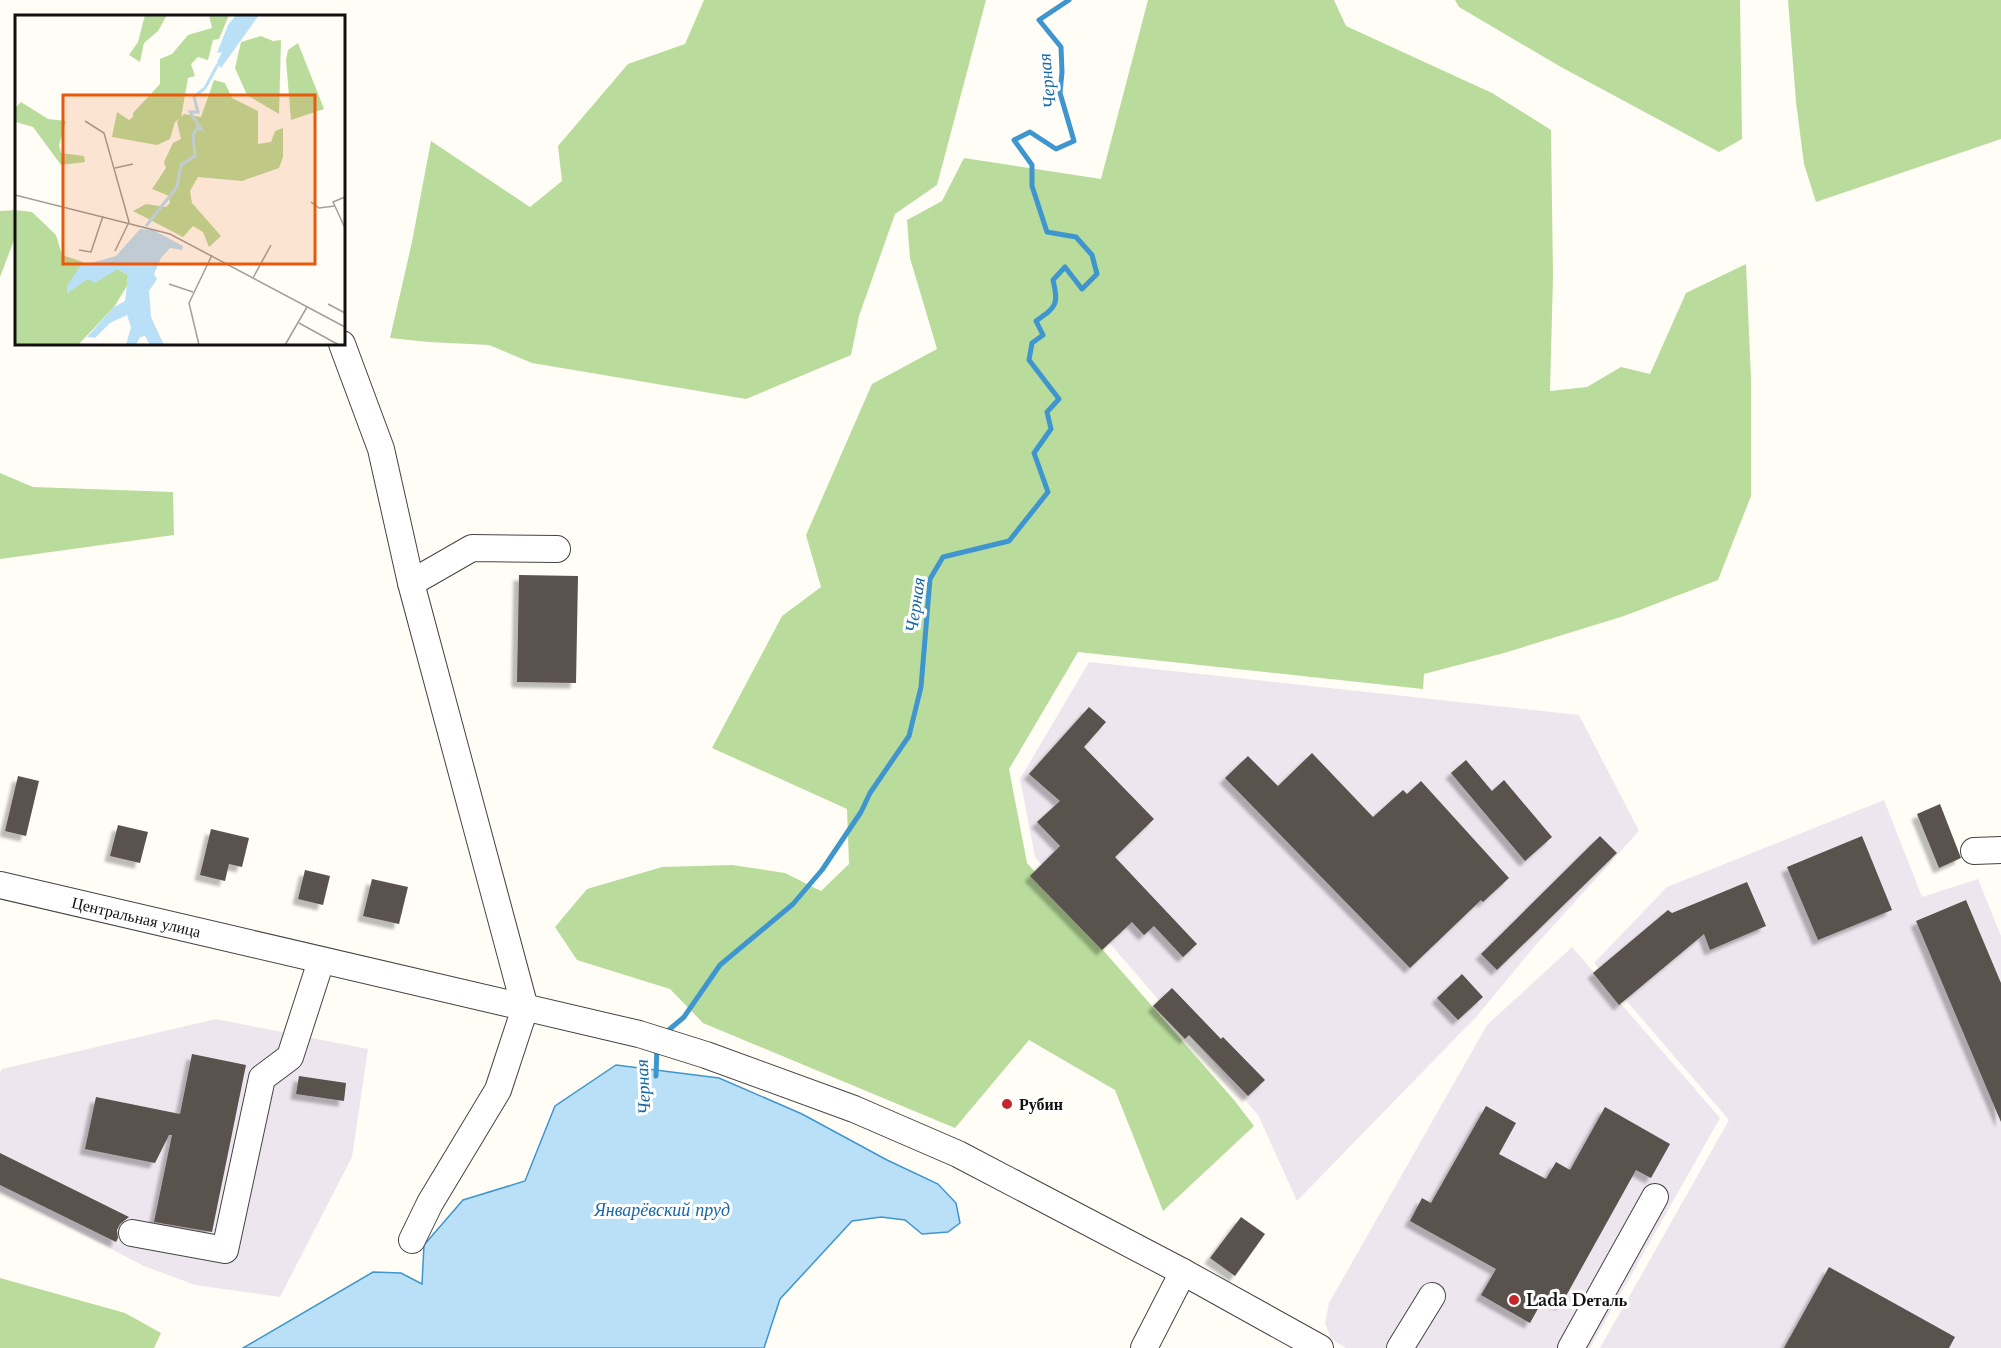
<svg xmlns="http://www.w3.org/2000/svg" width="2001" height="1348" viewBox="0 0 2001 1348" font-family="'Libre Baskerville',serif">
<defs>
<filter id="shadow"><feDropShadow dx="-5.5" dy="5.5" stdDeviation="1.5" flood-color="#0004"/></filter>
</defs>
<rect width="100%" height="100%" fill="#fffdf5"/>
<g fill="#eee6ef">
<polygon points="1089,662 1579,715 1639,831 1534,947 1477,1016 1297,1201 1258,1115 1035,857 1020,779"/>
<polygon points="1884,800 1922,897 1978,879 2001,936 2001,1348 1600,1348 1729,1120 1594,963 1667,887"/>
<polygon points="1572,947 1720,1118 1590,1348 1346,1348 1331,1339 1325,1323 1329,1303 1487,1025"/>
<polygon points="216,1019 368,1049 352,1157 280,1297 195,1285 144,1266 0,1191 0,1073 2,1069"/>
</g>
<g fill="#b9dc9c">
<polygon points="704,0 986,0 937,185 895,214 859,316 851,355 746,399 532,363 489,345 429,342 390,338 412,242 431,141 530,207 562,181 558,146 628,64 685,44"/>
<polygon points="1148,0 1334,0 1346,26 1492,93 1551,130 1553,276 1550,391 1587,387 1621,367 1650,374 1686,293 1746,264 1751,379 1751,496 1718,580 1624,616 1504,653 1424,674 1423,689 1078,652 1009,769 1027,863 1234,1100 1254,1126 1163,1211 1115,1090 1029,1040 955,1128 703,1023 670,989 577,960 555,927 587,889 662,867 732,865 785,873 821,891 849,864 847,809 712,748 782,616 821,587 806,535 872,384 937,349 910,258 907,220 942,201 964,158 1101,179"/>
<polygon points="1455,0 1740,0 1742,139 1719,152 1561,67 1459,7"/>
<polygon points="1788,0 2001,0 2001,139 1816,202 1804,164 1796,102"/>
<polygon points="16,210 16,235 0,277 0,211"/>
<polygon points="0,473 33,487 173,492 174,535 0,559"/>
<polygon points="0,1278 125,1313 161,1333 154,1348 0,1348"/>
</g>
<polygon fill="#b9e0f7" stroke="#3f96cf" stroke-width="1.5" points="616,1065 719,1078 802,1114 887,1160 938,1184 956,1203 960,1223 948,1232 922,1234 905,1220 881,1217 852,1221 780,1299 764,1348 243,1348 373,1272 401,1273 422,1284 424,1245 463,1200 525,1181 555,1106"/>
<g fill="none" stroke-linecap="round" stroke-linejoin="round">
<g stroke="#3f96cf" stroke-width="5">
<path d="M 664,1034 L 684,1017 L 720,965 L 793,904 L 822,870 L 861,812 L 870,793 L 909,736 L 921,687 L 930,579 L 943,557 L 1009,541 L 1048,492 L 1034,453 L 1051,429 L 1047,412 L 1059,399 L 1029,360 L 1032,343 L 1043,335 L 1036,321 C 1056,307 1059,305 1053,280 L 1065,267 L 1082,289 L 1097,274 L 1092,255 L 1076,237 L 1047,232 L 1032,186 L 1032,165 L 1014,140 L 1030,132 L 1056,149 L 1074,141 L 1060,93 L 1062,72 L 1061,47 L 1039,20 L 1069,0"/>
<polyline points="656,1076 657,1046"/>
</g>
</g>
<g fill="#5a524d" filter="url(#shadow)">
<polygon points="519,575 578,576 576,683 517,682"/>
<polygon points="1089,707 1106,722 1084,747 1154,819 1115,857 1197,944 1183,957 1154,926 1144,935 1132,922 1102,950 1030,876 1060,846 1037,822 1060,801 1029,774"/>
<polygon points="1312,753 1373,817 1403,790 1407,794 1421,781 1509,878 1483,902 1481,900 1410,968 1225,778 1248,756 1278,786"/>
<polygon points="1466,760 1492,791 1504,780 1552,837 1525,861 1451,773"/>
<polygon points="18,776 39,781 26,836 5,831"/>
<polygon points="1940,804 1961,858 1939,868 1917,814"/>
<polygon points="118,825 148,832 140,863 110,856"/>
<polygon points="211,829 249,838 242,867 229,864 225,881 200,875"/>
<polygon points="1600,836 1617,853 1497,970 1481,954"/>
<polygon points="1862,836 1892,910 1818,940 1787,867"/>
<polygon points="305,870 330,876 323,905 298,899"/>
<polygon points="372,879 408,887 399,924 363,916"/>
<polygon points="1747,882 1766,926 1710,950 1704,934 1619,1005 1593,973 1668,910 1672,913"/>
<polygon points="1966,900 2001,983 2001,1122 1916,921"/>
<polygon points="1462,974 1483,997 1458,1020 1437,998"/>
<polygon points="1172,988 1221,1039 1223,1037 1265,1080 1248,1096 1189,1035 1185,1039 1153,1006"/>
<polygon points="192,1054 246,1065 212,1232 154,1222 172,1135 169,1135 155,1163 85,1149 96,1097 180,1114"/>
<polygon points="299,1076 346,1083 344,1101 296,1094"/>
<polygon points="1486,1106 1516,1123 1499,1154 1546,1179 1556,1162 1570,1170 1605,1107 1670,1144 1651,1178 1636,1170 1561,1305 1545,1296 1530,1323 1481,1295 1496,1269 1410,1221 1422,1198 1431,1203"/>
<polygon points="0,1153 129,1217 120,1224 117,1230 118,1238 116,1242 0,1185"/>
<polygon points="1241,1217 1265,1234 1235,1276 1210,1258"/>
<polygon points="1829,1267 1955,1337 1949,1348 1784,1348"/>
</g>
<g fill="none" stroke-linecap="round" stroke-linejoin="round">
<g stroke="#444" stroke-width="28">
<g id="minor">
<polyline points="342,344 381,449 411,583 525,1008 498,1090 430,1203 412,1240"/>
<polyline points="411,583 472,548 557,549"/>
<polyline points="1974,851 2001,850"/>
<path id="s1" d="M 0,885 L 639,1034 L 706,1055 L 854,1109 L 958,1154 L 1183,1272 L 1320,1348"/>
<polyline points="132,1233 225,1250 262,1078 290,1057 321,961"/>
<polyline points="1144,1348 1183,1272"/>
<polyline points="1400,1348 1432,1296"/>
<polyline points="1571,1348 1655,1197"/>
</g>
</g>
<use href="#minor" stroke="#fff" stroke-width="26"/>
</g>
<g fill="#c4262e" stroke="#fff" stroke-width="2">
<circle cx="1007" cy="1104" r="6"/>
<circle cx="1514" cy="1300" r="6"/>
</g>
<g text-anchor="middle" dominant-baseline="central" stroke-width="6" stroke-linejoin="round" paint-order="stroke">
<g font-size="16" fill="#111" stroke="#fff">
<text stroke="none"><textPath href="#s1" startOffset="140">Центральная улица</textPath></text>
</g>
<g font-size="16" font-weight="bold" fill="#111" stroke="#fff" text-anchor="start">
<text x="1019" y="1104">Рубин</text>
<text x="1526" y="1300">Lada Dеталь</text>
</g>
<g font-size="18" font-style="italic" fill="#1768a6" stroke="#fff">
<text transform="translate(1047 81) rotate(-96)">Черная</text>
<text transform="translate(915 605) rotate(-82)">Черная</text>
<text transform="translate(643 1087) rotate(-93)">Черная</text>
<text x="662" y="1210">Январёвский пруд</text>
</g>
</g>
<g transform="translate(15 15)">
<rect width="330" height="330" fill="#fffdf5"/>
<path d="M 130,0 L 152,0 L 143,16 L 129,28 L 125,47 L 114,40 L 123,27 ZM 194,0 L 214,0 L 204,24 L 198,25 L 193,45 L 183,42 L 176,49 L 180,61 L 173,63 L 166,103 L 160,107 L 155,124 L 142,130 L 97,122 L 102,97 L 114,105 L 118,102 L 118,98 L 145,69 L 145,44 L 157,39 L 173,20 L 197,13 ZM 246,21 L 258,26 L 266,25 L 264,99 L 232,80 L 220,53 L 226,27 ZM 283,28 L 309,94 L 276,105 L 271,45 L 273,35 ZM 199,65 L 210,68 L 217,83 L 243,96 L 243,129 L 256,127 L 260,116 L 268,113 L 268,142 L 264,153 L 227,166 L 183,162 L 175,176 L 177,188 L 206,221 L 194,232 L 188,217 L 178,211 L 168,222 L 118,196 L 131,189 L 151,192 L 155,188 L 154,181 L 137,174 L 151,153 L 149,147 L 158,128 L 166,124 L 162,107 L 169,99 L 186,102 ZM 6,87 L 33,104 L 51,106 L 44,130 L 46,138 L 69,141 L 70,147 L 46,150 L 18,112 L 1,107 L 0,93 ZM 0,195 L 17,197 L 41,220 L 47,240 L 68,247 L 52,278 L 73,263 L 103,254 L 113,260 L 112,271 L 99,292 L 63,330 L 0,330 Z" fill="#b9dc9c"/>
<path d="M 221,0 L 244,0 L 206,53 L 202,47 L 207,37 L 202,38 L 213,10 ZM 125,214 L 138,215 L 168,231 L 167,235 L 155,233 L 146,243 L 139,259 L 142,264 L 134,276 L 136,302 L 149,330 L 135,330 L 130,321 L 125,322 L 121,330 L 111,330 L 116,312 L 112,300 L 95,308 L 80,323 L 72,322 L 99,292 L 110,286 L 113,260 L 103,254 L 80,268 L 73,264 L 52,278 L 52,271 L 65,251 L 101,241 Z" fill="#b9e0f7"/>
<path fill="none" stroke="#b9e0f7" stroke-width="3" d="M 131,211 L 162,172 L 166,150 L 180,141 L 178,120 L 182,113 L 186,114 L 175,97 L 183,97 L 179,82 L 190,73 L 203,49"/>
<path fill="none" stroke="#a09f9a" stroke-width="1.5" d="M 70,106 L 89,118 L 114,207 L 100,236M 100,153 L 118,149M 0,180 L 155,219 L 330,312M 330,182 L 318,187 L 330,213M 296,187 L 304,193 L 320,191M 64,235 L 76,237 L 88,201M 238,263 L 256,230M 154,269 L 178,277M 313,289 L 330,298M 284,308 L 324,330M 184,330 L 174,288 L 197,240M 270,330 L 292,292"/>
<path fill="#e8590c" fill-opacity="0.15" stroke="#e8590c" stroke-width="3" d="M 48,80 L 300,80 L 300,249 L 48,249 Z"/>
<rect width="330" height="330" fill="none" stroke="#111" stroke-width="3"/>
</g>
</svg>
